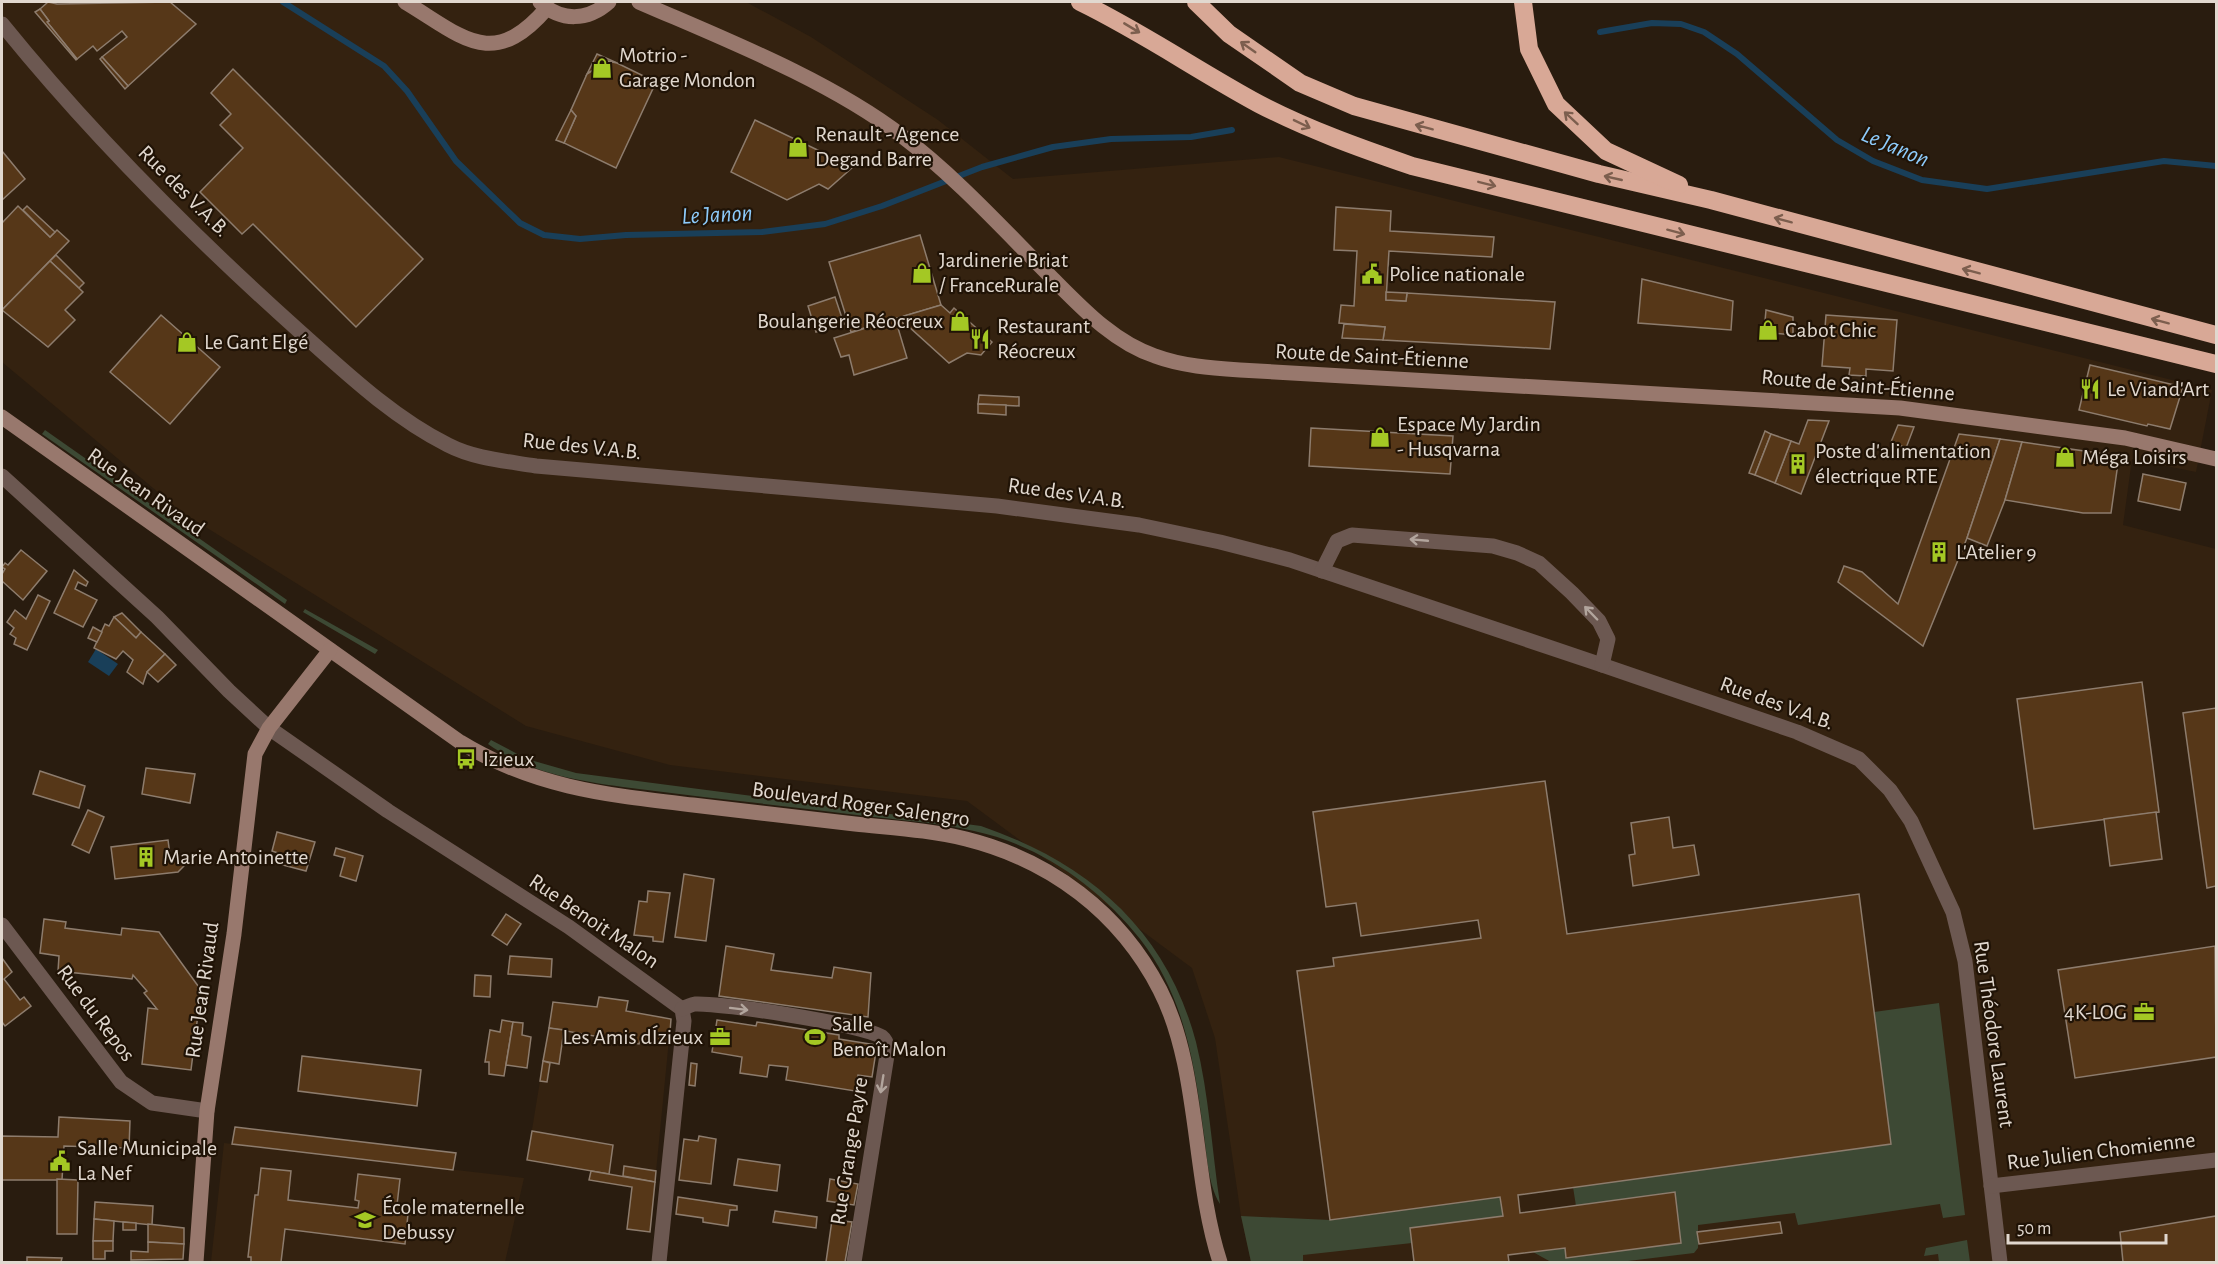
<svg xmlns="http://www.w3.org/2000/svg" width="2218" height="1264" viewBox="0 0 2218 1264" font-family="'Alegreya Sans',sans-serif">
<rect width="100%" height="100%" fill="#291c0f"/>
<g fill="#342210">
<polygon points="2,2 746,2 811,37 938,120 1013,179 1279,157 2212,390 2196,472 2132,459 2123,525 2216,549 2216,1262 1251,1262 1241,1216 1215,1038 1192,968 967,801 670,765 526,726 183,513 2,362"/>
<polygon points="599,997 628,1001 627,1011 671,1019 655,1182 527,1160 553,1002 597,1007"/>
<polygon points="224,1143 524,1178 505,1262 211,1262"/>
</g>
<g fill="#3d4934">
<polygon points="45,430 287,600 285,604 42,434"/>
<polygon points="305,609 378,650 375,654 303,612"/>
<path d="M 491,740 L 527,759 L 576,773 L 981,826 C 1088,863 1166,929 1196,1042 C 1209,1094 1212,1151 1220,1204 C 1207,1183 1207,1151 1203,1128 C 1194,1060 1183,994 1140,939 C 1099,887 1040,845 974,831 C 936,822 896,820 857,815 C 787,806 717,799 647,790 C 593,783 534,777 488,744 Z"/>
<polygon points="1939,1003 1965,1215 1943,1218 1940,1204 1798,1225 1795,1213 1698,1225 1698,1248 1694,1253 1620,1262 1551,1262 1533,1252 1565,1248 1566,1258 1576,1206 1573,1187 1891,1144 1874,1012"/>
<polygon points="1500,1197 1503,1216 1410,1228 1412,1243 1303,1255 1303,1262 1251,1262 1241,1216 1330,1220"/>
<polygon points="1967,1240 1970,1262 1939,1262 1938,1254 1924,1256 1926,1248"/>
</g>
<polygon fill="#193f59" points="96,649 118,664 109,676 88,662"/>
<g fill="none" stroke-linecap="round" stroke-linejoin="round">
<g stroke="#193f59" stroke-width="6">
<polyline points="283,2 384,66 407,91 456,161 520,223 544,235 580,239 626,235 762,232 825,224 882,206 982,167 1053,147 1111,139 1191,137 1232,130"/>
<polyline points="1600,32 1652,23 1681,24 1704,32 1737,54 1837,140 1873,161 1922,180 1987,189 2164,161 2216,166"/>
</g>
</g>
<g fill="#563718" stroke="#8d7c6d" stroke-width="1.5">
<polygon points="48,2 57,4 170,2 196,24 128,86 102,57 127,37 122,31 97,51 93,46 77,59 47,22 49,21 40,9"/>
<polygon points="40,9 49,21 47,22 77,59 76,60 35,12"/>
<polygon points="597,54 617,63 607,61 587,74"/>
<polygon points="102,57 128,86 125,89 100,59"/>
<polygon points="607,61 617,63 656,82 616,168 564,143 576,116 571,110 587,74"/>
<polygon points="233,69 423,259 356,327 253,224 242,234 200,192 243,148 220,125 231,114 211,93"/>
<polygon points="571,110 576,116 564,143 556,140"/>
<polygon points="755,120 853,167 828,189 819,184 787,200 731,172"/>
<polygon points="2,151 25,179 2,200"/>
<polygon points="18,206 50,237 57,230 69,241 2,310 2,223"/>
<polygon points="27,206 55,232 50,237 23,210"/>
<polygon points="1336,207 1391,211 1390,231 1494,237 1492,257 1389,251 1386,300 1406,301 1407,293 1555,302 1550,349 1383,340 1385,327 1339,323 1341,305 1354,306 1357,251 1334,250"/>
<polygon points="920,235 941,305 851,332 829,262"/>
<polygon points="56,255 84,283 79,288 50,261"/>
<polygon points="50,261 83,292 65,310 75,320 48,347 2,310"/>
<polygon points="1642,279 1733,301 1731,330 1638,323"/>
<polygon points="1386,292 1407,293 1406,301 1386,300"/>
<polygon points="835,297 844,324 816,332 808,306"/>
<polygon points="941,305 950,313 954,308 992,342 981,355 967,353 949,363 907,325 904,316"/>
<polygon points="1766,310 1793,317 1793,335 1764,332"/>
<polygon points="161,315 220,367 170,424 110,372"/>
<polygon points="1826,315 1897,320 1893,371 1866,369 1866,376 1849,375 1850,368 1822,366"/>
<polygon points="901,317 904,326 898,328 907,358 854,375 849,355 841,357 834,338"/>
<polygon points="1344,324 1385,327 1383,340 1342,338"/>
<polygon points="2090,365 2183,387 2170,429 2148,424 2147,426 2079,410"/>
<polygon points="979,395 1019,397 1019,406 978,404"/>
<polygon points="978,404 1006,405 1006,415 978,413"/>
<polygon points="1808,420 1829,421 1801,494 1775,483 1791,441 1799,444"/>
<polygon points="1898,425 1914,427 1906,448 1891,442"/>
<polygon points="1311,428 1453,436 1450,474 1309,466"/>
<polygon points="1765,431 1771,434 1755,475 1749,473"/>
<polygon points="1771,434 1791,441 1775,483 1755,475"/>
<polygon points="1959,434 2000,439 1967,538 1923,646 1838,582 1844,566 1862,572 1898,604"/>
<polygon points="2000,439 2022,442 2005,500 1987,546 1967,538"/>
<polygon points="2022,442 2119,456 2111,513 2083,513 2005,500"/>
<polygon points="2143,474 2186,483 2180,510 2138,501"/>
<polygon points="21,550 47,571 23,600 2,581 2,574 5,569 2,567 5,563 8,565"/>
<polygon points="74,570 88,582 86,586 78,582 75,589 97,600 83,627 54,613"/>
<polygon points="38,595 50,601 27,650 14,644 16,638 10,634 14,628 7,622 15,610 26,619"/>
<polygon points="122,613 141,632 136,638 114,617"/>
<polygon points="114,617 136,638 141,632 165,654 147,672 143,684 127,672 133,660 123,651 116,659 94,648 105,624 109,626"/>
<polygon points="93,627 102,632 97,642 88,638"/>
<polygon points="165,654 176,665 158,682 147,672"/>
<polygon points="2142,682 2159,812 2034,829 2017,699"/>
<polygon points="2216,708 2216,886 2207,888 2183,713"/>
<polygon points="146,768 195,774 190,803 142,794"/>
<polygon points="40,771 85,786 79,808 33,794"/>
<polygon points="1545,781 1567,934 1859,894 1891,1144 1518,1195 1520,1213 1675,1192 1681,1243 1566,1258 1565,1248 1508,1255 1509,1262 1408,1262 1414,1262 1410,1228 1503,1216 1500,1197 1330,1220 1297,971 1334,966 1333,958 1481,938 1478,920 1361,936 1356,903 1326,907 1313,812"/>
<polygon points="88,810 104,817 89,853 72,845"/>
<polygon points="2156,812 2162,859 2110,866 2104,819"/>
<polygon points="1669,817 1673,848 1694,845 1699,875 1633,886 1629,855 1635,854 1631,823"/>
<polygon points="277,832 315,842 306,871 279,864 281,854 272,851"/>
<polygon points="168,840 170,855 178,855 184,860 184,866 178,872 115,879 111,847"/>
<polygon points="336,848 363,856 356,881 340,876 345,858 334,855"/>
<polygon points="684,874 714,879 706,941 675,937"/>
<polygon points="648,891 670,893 663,942 653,941 653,937 634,935 639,901 647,902"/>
<polygon points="506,914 521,924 507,945 492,935"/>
<polygon points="44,919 66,922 65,928 121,935 122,928 159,932 201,990 191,1070 142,1064 148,1008 157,1009 144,993 147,991 133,975 132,979 58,971 59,956 40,953"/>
<polygon points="726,946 774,954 771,970 832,978 834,967 871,973 868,1017 719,996"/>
<polygon points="2215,946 2216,1057 2075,1078 2058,970"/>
<polygon points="510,956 552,959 551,977 508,974"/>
<polygon points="2,958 12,972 4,979 20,1000 24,997 31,1006 5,1026 2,1022"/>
<polygon points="475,975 491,976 490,997 474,996"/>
<polygon points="599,997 628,1001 626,1011 671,1019 669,1045 640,1041 639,1044 549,1028 553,1002 597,1007"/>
<polygon points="502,1020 513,1022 504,1076 489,1074 489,1062 485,1062 490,1030 500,1032"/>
<polygon points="717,1020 756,1026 757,1022 839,1035 839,1039 877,1045 872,1077 858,1075 855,1091 786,1080 788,1067 769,1065 767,1077 740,1073 742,1057 712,1052"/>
<polygon points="513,1022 523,1023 522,1035 531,1037 527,1068 506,1065"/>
<polygon points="549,1028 564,1030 559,1064 543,1061"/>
<polygon points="302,1056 421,1070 417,1106 298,1091"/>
<polygon points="543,1061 550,1063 547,1082 540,1081"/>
<polygon points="691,1063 697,1064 695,1086 689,1085"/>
<polygon points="59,1117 130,1121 129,1148 64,1146 62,1180 2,1180 2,1136 58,1137"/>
<polygon points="235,1127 456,1153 453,1170 232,1144"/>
<polygon points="532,1131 613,1145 609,1174 527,1160"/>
<polygon points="699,1136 716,1139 711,1184 679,1180 684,1139 698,1141"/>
<polygon points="738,1159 780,1165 777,1191 734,1185"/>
<polygon points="624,1166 656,1171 655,1182 623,1176"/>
<polygon points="261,1168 291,1171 288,1200 358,1208 359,1201 355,1200 358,1174 400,1179 397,1205 393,1205 392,1212 408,1214 405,1244 285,1229 281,1262 251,1262 251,1257 248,1257 255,1195 258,1195"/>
<polygon points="591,1171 655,1182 650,1232 627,1229 632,1187 589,1180"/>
<polygon points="57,1179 78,1180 77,1234 57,1234"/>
<polygon points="830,1179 858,1184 854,1205 827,1201"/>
<polygon points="678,1197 737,1206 737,1210 730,1210 728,1226 703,1222 703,1218 676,1214"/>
<polygon points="95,1202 153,1206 152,1225 94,1219"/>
<polygon points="775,1211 817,1217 816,1228 773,1222"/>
<polygon points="2216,1216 2216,1262 2123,1262 2120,1232"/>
<polygon points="94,1219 114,1221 113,1241 93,1241"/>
<polygon points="832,1220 852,1222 845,1262 826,1262"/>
<polygon points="123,1222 136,1223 136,1230 123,1230"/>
<polygon points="1780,1222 1782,1233 1699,1244 1697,1232"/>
<polygon points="148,1224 184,1228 184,1244 148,1242"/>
<polygon points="93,1241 113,1241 113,1251 105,1251 105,1259 93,1259"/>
<polygon points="148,1242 184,1244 183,1259 131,1260 131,1251 148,1252"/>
<polygon points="27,1257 62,1258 61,1262 27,1262"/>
</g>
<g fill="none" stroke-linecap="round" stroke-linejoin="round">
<g stroke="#6c5851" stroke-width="15">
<path d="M 2,24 C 91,134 192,235 298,330 C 344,371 392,417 448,445 C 475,459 507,461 536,466 L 997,506 L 1139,525 L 1220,542 L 1290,560 L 1602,665 L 1797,732 L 1859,759 L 1890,790 L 1911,821 L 1953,912 L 1965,961 L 2000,1262"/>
<polyline points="2,476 157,617 229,691 269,728 388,811 569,927 682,1009 684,1021 659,1262"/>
<polyline points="1322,571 1337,541 1352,535 1493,546 1517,553 1539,563 1572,593 1599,621 1608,639 1602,665"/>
<polyline points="2,925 121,1082 152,1103 207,1111"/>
<path d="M 682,1009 C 686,1007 690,1005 695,1004 C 722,1003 861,1024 882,1037 C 886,1040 887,1044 888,1049 L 854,1262"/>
<polyline points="1991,1186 2216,1160"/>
</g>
<g stroke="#98786d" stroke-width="15">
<path d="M 405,2 C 462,36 492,72 547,8"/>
<path d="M 540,2 C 561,22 588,21 609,2"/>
<path d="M 639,2 C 724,39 829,80 902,136 C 956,177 1003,229 1051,277 C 1081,307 1113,342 1155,356 C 1182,366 1211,368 1240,370 L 1900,408 L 2125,438 L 2216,459"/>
<path d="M 2,417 L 460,742 C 535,788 608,795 693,805 C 747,811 801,818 855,824 C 892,828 930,830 966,839 C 1050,860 1120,912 1160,990 C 1200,1068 1192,1176 1220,1262"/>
<polyline points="196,1262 207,1111 234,934 255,754 269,728 330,650"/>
</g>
<g stroke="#d8a896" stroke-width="18">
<path d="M 1080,2 C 1142,32 1198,71 1259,104 C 1309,130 1360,148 1412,166 L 2216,364"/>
<polyline points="1196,2 1229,34 1300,83 1354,106 1599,174 1711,200 2216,335"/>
<polyline points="1523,2 1529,49 1556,104 1606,151 1679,185"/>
</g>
</g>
<defs><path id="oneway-shaft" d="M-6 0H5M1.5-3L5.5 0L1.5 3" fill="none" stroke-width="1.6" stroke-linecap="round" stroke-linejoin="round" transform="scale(1.5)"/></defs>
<g stroke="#7c5e4e">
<use href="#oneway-shaft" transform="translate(1132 28) rotate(31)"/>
<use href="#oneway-shaft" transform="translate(1248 47) rotate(-145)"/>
<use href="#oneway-shaft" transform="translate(1571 118) rotate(-137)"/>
<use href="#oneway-shaft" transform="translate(1302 124) rotate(26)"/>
<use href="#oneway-shaft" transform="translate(1424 127) rotate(-165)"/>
<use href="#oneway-shaft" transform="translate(1613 178) rotate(-167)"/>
<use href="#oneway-shaft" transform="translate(1487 184) rotate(14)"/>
<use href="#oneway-shaft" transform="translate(1783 220) rotate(-165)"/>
<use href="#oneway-shaft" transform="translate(1676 232) rotate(15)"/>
<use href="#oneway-shaft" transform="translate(1971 271) rotate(-165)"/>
<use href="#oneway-shaft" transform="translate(2160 321) rotate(-165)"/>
</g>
<g stroke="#b2a59d">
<use href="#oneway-shaft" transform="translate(1419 540) rotate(-175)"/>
<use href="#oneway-shaft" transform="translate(1591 613) rotate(-134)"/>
<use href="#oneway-shaft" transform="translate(739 1009) rotate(7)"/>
<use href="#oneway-shaft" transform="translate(882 1084) rotate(99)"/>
</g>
<defs>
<g id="shop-bare" transform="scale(1.62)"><path d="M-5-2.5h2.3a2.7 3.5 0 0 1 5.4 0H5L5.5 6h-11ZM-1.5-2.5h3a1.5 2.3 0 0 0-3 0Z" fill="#a4c824" stroke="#201306" stroke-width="2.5" paint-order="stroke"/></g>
<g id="civic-bare" transform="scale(1.62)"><path d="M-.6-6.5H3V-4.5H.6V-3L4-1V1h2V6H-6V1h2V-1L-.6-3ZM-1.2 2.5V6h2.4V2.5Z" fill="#a4c824" stroke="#201306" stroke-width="2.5" paint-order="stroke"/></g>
<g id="restaurant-bare" transform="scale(1.62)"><path d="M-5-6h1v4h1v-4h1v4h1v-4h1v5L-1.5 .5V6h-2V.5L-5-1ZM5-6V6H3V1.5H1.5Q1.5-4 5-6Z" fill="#a4c824" stroke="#201306" stroke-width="2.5" paint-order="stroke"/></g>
<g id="building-bare" transform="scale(1.62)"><path d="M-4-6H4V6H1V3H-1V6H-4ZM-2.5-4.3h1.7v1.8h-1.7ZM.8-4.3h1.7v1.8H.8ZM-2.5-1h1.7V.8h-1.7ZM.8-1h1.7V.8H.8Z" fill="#a4c824" stroke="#201306" stroke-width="2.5" paint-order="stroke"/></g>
<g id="bus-bare" transform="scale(1.62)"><path d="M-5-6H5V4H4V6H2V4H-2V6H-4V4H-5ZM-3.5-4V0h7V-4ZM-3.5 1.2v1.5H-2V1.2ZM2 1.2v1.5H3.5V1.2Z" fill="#a4c824" stroke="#201306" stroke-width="2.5" paint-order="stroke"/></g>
<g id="office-bare" transform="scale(1.62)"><path d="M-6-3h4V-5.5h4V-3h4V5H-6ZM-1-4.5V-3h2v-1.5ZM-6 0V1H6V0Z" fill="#a4c824" stroke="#201306" stroke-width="2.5" paint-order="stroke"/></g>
<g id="stadium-bare" transform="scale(1.62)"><path d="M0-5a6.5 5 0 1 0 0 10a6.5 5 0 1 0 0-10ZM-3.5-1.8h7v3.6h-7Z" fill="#a4c824" stroke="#201306" stroke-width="2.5" paint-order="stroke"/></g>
<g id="school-bare" transform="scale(1.62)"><path d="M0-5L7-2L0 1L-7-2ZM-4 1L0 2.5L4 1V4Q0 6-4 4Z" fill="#a4c824" stroke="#201306" stroke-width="2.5" paint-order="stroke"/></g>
</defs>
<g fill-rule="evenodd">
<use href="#shop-bare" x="602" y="68"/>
<use href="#shop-bare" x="798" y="147"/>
<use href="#shop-bare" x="922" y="273"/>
<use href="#civic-bare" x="1372" y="274"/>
<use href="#shop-bare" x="960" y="321"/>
<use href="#shop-bare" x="1768" y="330"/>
<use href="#restaurant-bare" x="980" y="339"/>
<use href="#shop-bare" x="187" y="342"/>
<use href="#restaurant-bare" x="2090" y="389"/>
<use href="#shop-bare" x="1380" y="437"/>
<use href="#shop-bare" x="2065" y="457"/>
<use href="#building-bare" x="1798" y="464"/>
<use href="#building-bare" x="1939" y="552"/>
<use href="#bus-bare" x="466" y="759"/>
<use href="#building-bare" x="146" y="857"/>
<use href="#office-bare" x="2144" y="1012"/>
<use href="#office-bare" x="720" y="1037"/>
<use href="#stadium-bare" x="815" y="1037"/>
<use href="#civic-bare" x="60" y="1161"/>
<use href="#school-bare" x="365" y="1220"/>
</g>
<g text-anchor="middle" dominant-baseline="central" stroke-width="4.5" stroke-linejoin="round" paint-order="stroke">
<g font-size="22" fill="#e1d8cf" stroke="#201306" text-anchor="start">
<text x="619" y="55">Motrio -<tspan x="619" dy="25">Garage Mondon</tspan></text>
<text x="815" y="134">Renault - Agence<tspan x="815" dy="25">Degand Barre</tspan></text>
<text x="939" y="260">Jardinerie Briat<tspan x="939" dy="25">/ FranceRurale</tspan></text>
<text x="1389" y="274">Police nationale</text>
<text x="943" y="321" text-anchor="end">Boulangerie Réocreux</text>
<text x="997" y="326">Restaurant<tspan x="997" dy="25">Réocreux</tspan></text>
<text x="1785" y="330">Cabot Chic</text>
<text x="204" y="342">Le Gant Elgé</text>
<text x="2107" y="389">Le Viand'Art</text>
<text x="1397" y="424">Espace My Jardin<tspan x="1397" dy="25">- Husqvarna</tspan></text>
<text x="1815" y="451">Poste d'alimentation<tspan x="1815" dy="25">électrique RTE</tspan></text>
<text x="2082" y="457">Méga Loisirs</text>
<text x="1956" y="552">L'Atelier 9</text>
<text x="483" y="759">Izieux</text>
<text x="163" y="857">Marie Antoinette</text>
<text x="2127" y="1012" text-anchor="end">4K-LOG</text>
<text x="832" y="1024">Salle<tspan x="832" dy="25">Benoît Malon</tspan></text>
<text x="703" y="1037" text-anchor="end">Les Amis dÍzieux</text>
<text x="77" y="1148">Salle Municipale<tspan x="77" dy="25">La Nef</tspan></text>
<text x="382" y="1207">École maternelle<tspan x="382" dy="25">Debussy</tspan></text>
</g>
<g font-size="22" fill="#e1d8cf" stroke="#201306">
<text transform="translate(184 191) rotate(45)">Rue des V.A.B.</text>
<text transform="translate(1372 356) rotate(3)">Route de Saint-Étienne</text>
<text transform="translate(1858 385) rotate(5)">Route de Saint-Étienne</text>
<text transform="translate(582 446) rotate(6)">Rue des V.A.B.</text>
<text transform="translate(146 492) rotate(35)">Rue Jean Rivaud</text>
<text transform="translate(1067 493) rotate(8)">Rue des V.A.B.</text>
<text transform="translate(1777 703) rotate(20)">Rue des V.A.B.</text>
<text transform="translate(861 804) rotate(8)">Boulevard Roger Salengro</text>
<text transform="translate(594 921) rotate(34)">Rue Benoit Malon</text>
<text transform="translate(202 990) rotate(-82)">Rue Jean Rivaud</text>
<text transform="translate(96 1013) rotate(53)">Rue du Repos</text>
<text transform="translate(1994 1034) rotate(82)">Rue Théodore Laurent</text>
<text transform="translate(849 1151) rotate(-81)">Rue Grange Payre</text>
<text transform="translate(2101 1151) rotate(-7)">Rue Julien Chomienne</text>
</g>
<g font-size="24" font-style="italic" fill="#8dcbfb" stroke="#201306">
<text transform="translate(1895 147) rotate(23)">Le Janon</text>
<text transform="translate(717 215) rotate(-3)">Le Janon</text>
</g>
</g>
<rect width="2218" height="1264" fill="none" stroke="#e1d8cf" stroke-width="6"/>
<path d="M2008 1234v9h158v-9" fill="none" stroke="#e1d8cf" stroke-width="3"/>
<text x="2017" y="1234" font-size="18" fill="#e1d8cf" stroke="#201306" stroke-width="4.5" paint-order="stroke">50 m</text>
</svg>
